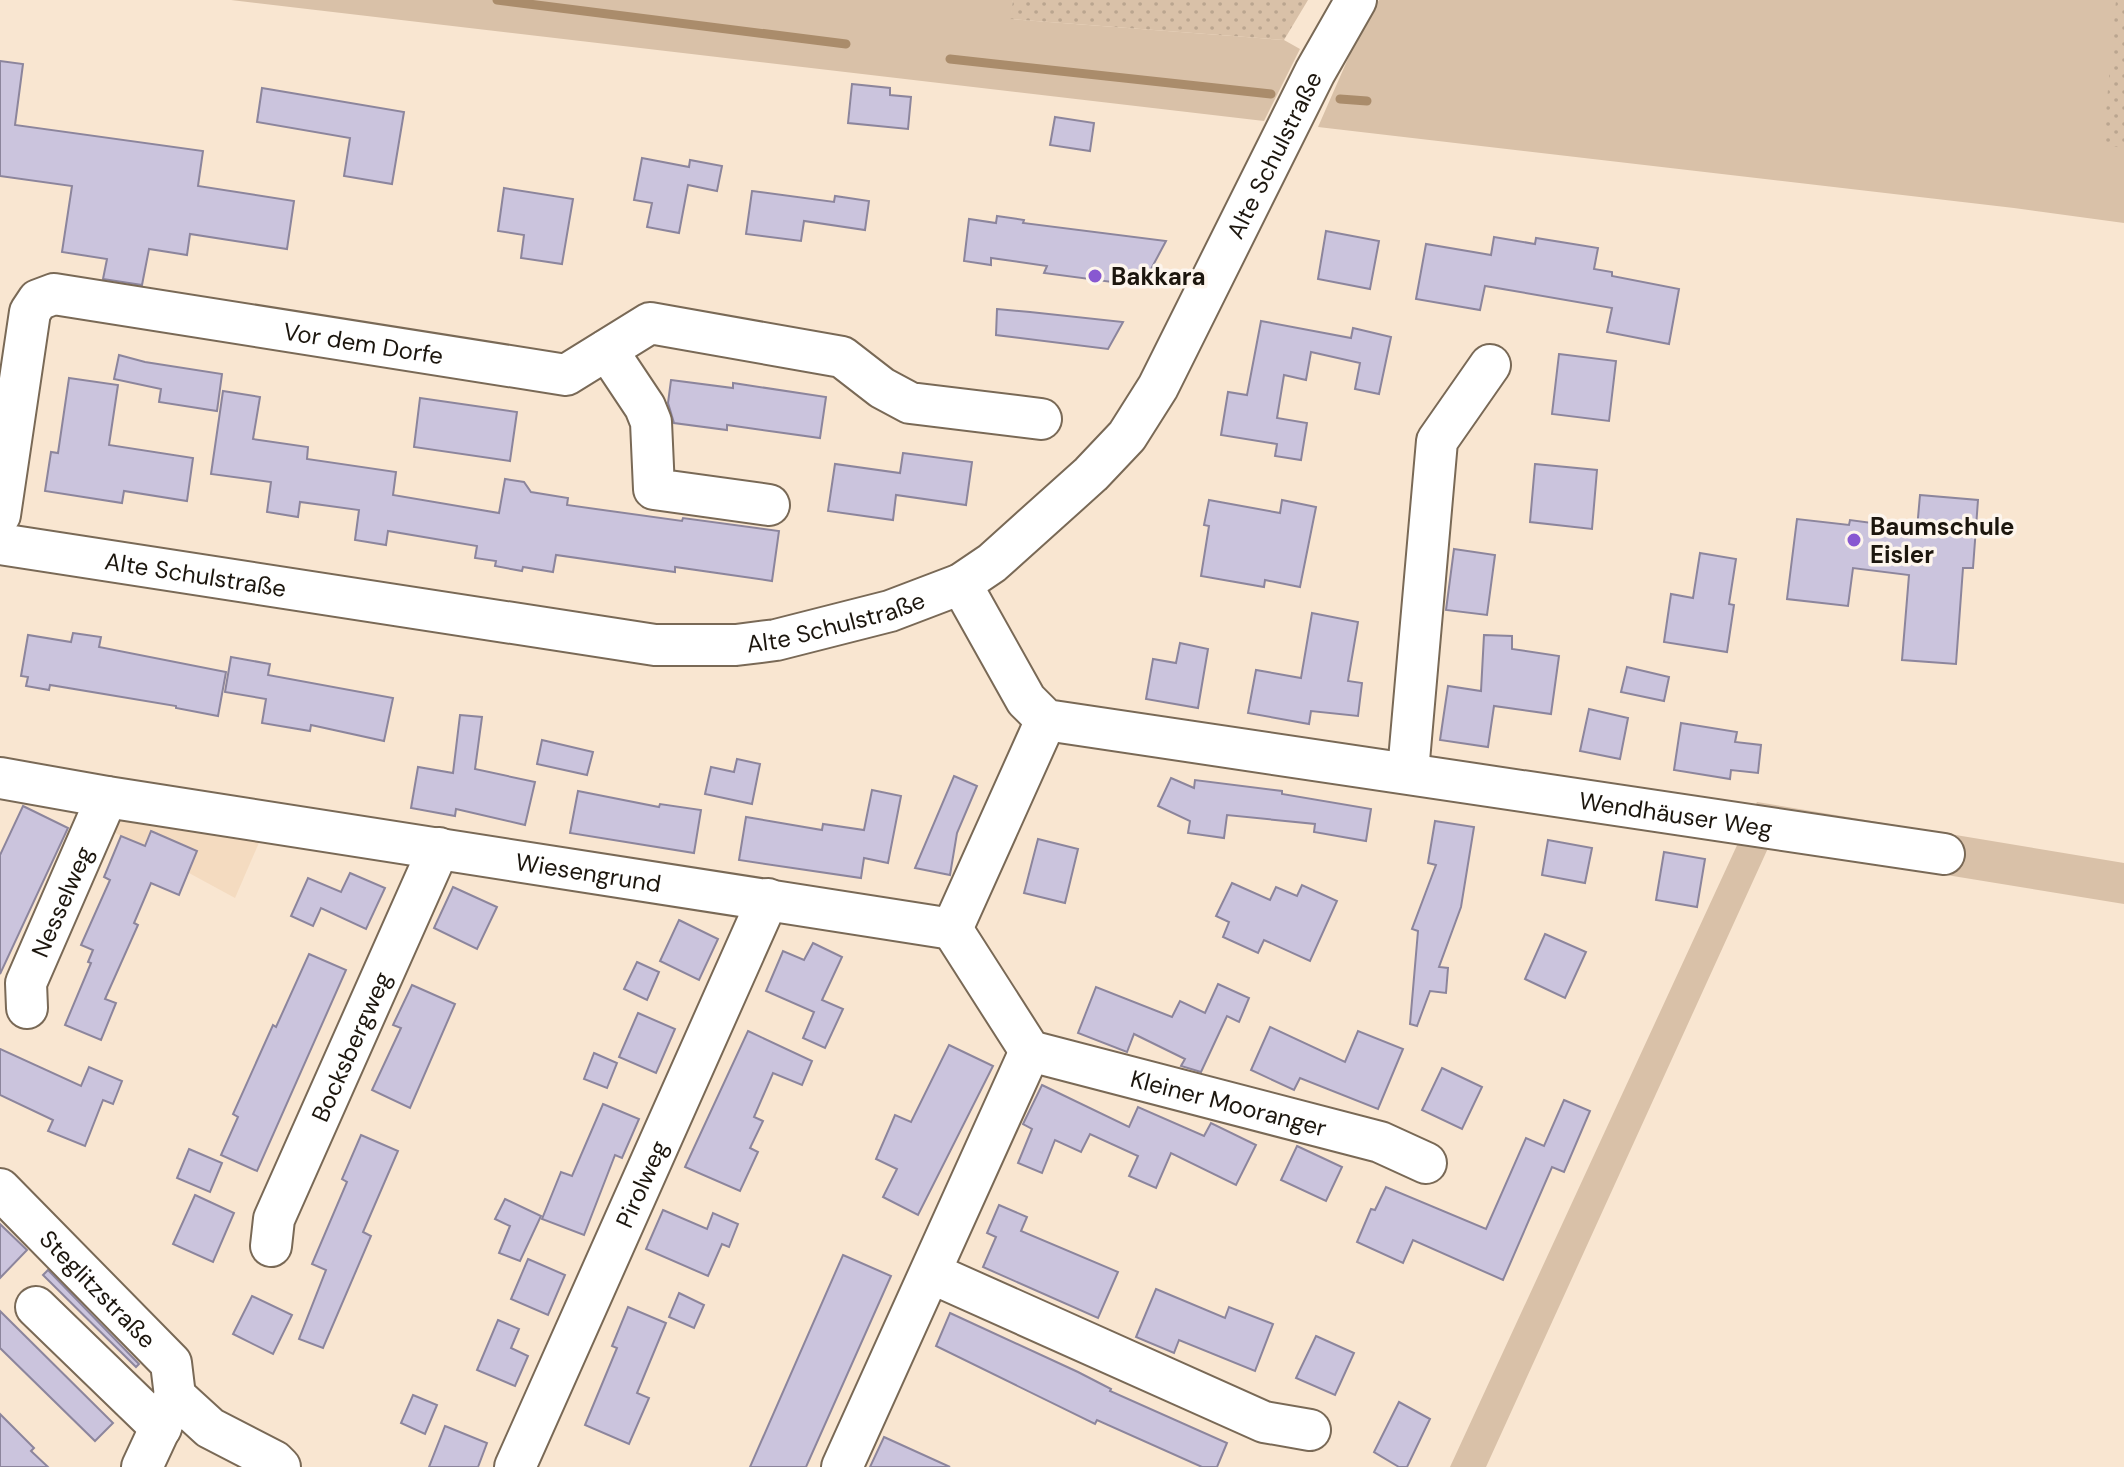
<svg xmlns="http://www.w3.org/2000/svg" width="2124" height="1467" viewBox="0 0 2124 1467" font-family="'DM Sans',sans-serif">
<defs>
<pattern id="garden-dots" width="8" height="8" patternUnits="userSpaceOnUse" patternTransform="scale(2)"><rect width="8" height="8" fill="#d9c1a8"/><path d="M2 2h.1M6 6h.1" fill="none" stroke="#baa58f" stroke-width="1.8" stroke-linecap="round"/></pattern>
</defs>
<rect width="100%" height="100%" fill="#f9e6d1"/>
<polygon fill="#f4dbc0" points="116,812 261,838 235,898 108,829"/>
<g fill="#d9c1a8">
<polygon points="231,0 1013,0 1011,19 1284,40 1300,49 1264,121"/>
<polygon points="1379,0 2124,0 2124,223 2014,208 1318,127 1361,29"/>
<polygon points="1757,802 2124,863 2124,904 1769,846 1486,1467 1450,1467"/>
</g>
<g fill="url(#garden-dots)">
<polygon points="1013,0 1308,0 1284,40 1010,19"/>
<polygon points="2116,0 2124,0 2124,148 2103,145"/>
</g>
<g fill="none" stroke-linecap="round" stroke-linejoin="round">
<g stroke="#aa8c6b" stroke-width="9">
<polyline points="497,0 846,44"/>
<polyline points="950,59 1271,94"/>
<polyline points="1340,99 1367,101"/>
</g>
</g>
<g fill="#cbc4dd" stroke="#8c859c" stroke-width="2">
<polygon points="0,61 23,64 15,125 203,151 198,186 294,201 287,249 190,234 187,255 149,249 142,285 103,279 107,259 62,252 72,186 0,176"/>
<polygon points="852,84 890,88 890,95 911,97 908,129 848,123"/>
<polygon points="262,88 404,112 392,184 344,176 350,138 257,122"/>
<polygon points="1055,117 1094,123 1090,151 1050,145"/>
<polygon points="642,158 689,167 690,160 722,166 717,191 688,185 679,233 647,227 652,203 634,200"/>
<polygon points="504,188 573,199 562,264 521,258 524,235 498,231"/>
<polygon points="752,191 834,202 835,196 869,201 865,230 804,221 801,241 746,234"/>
<polygon points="997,216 1024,220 1023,223 1166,241 1142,286 1044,273 1047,266 991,258 991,265 964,261 969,219 996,223"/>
<polygon points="1326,231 1379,241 1370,289 1318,279"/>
<polygon points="1494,237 1535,244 1536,238 1598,248 1594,269 1612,272 1612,276 1679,289 1669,344 1607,332 1612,308 1485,286 1480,310 1416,299 1426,244 1491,255"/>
<polygon points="997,309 1030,312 1123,322 1108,349 996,335"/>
<polygon points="1261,321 1351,338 1353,328 1391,337 1379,394 1355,389 1360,363 1311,352 1306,380 1284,375 1277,418 1307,423 1301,460 1275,456 1277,444 1221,435 1228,392 1247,395"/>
<polygon points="1559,354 1616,361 1609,421 1552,414"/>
<polygon points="119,355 145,362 222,374 217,411 159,402 161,389 114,379"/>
<polygon points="69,378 118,385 109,445 193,458 187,501 124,491 122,503 45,491 51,452 58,453"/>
<polygon points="671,380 733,388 733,383 826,397 820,438 727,425 727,430 674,423 668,403"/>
<polygon points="223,391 260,397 253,439 308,447 307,459 396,472 393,495 499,513 505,479 524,482 531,492 568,498 567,505 682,521 683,518 779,531 772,581 675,567 675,572 556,555 553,572 523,567 522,571 495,566 496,561 475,558 477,546 388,531 386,545 355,540 359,510 300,502 298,517 267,512 271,482 211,474"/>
<polygon points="420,398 517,412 510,461 414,447"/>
<polygon points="903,453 972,462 966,505 896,495 893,520 828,511 835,464 900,473"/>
<polygon points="1535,464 1597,470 1592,529 1530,522"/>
<polygon points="1920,495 1978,500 1973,568 1963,568 1956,664 1902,660 1909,575 1853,568 1848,606 1787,599 1797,519 1849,525 1850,520 1917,529"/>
<polygon points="1209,500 1280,513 1282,500 1316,507 1300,587 1265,580 1264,587 1201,576 1209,526 1204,525"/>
<polygon points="1454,549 1495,555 1487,615 1446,610"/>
<polygon points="1700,553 1736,559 1729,604 1734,605 1727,652 1664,642 1671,594 1693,598"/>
<polygon points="1312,613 1358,622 1348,681 1362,683 1358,716 1311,711 1309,724 1248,713 1256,670 1301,678"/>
<polygon points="73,633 101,637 99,647 226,672 218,716 176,708 176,706 50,685 49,690 26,686 28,677 21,676 28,635 71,642"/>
<polygon points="1484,635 1512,636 1512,649 1559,656 1551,714 1494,706 1488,747 1440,740 1448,686 1481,691"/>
<polygon points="1180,643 1208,649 1198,708 1146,699 1153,659 1176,663"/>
<polygon points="231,657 270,664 268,675 393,698 384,741 311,725 310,731 262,723 266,699 225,692"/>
<polygon points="1627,667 1669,677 1664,701 1621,692"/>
<polygon points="1589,709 1628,718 1620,759 1580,751"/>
<polygon points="460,715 482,717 475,769 535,782 525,825 456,809 455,816 411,808 418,767 453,773"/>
<polygon points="1681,723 1737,732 1735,742 1761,745 1758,773 1731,770 1730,779 1674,770"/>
<polygon points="542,740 593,752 587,775 537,764"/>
<polygon points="737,759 760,764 752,804 705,794 711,767 734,772"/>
<polygon points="954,776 977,786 957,833 950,875 915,868"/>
<polygon points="1171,778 1194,788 1195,780 1282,791 1282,794 1371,809 1366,841 1314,832 1315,824 1227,815 1224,838 1188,833 1190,821 1158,806"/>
<polygon points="872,790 901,796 888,863 864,858 861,878 739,860 746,817 822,830 823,824 864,830"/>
<polygon points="578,791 659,807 660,804 701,810 694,853 570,833"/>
<polygon points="23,806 68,828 0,974 0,855"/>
<polygon points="1435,821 1474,827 1461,907 1439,967 1448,968 1446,993 1430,991 1417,1026 1410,1024 1418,931 1412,929 1436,865 1428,863"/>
<polygon points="151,831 197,851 179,895 151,883 134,923 138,925 105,999 116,1003 101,1040 65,1025 91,963 88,962 93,950 81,945 110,880 104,877 121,836 145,846"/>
<polygon points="1038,839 1078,849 1065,903 1024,893"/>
<polygon points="1548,840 1592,848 1585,883 1542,875"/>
<polygon points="1664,852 1705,859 1697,907 1656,900"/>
<polygon points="350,873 385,888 366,929 321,908 313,926 291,916 308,878 341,892"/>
<polygon points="1232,883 1270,900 1276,887 1297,896 1302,885 1337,901 1310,961 1264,940 1258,953 1223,937 1229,922 1216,916"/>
<polygon points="453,887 497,907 477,949 434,928"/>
<polygon points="679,920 718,939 699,980 660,961"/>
<polygon points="1545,934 1586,952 1565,998 1525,979"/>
<polygon points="813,943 842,957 822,1000 843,1009 825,1048 803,1038 814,1012 766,991 783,951 804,960"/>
<polygon points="309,954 346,970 257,1171 221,1155 238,1117 233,1114 273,1025 276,1027"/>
<polygon points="637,962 659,972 647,1000 624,989"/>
<polygon points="1218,984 1249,998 1239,1022 1227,1016 1201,1072 1181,1066 1185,1059 1134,1034 1127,1052 1078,1033 1096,987 1172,1017 1180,1001 1205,1013"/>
<polygon points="412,985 455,1004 410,1108 372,1090 401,1028 393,1025"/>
<polygon points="638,1013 675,1029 656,1073 619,1057"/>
<polygon points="1270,1027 1345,1062 1358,1031 1403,1049 1378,1109 1300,1078 1294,1090 1251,1070"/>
<polygon points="748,1031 812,1061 802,1085 773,1073 754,1117 763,1121 750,1148 758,1152 740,1191 685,1167"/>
<polygon points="949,1045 993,1066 918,1215 883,1197 897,1169 876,1159 895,1115 911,1122"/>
<polygon points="0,1049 81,1086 89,1067 122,1081 113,1104 103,1100 85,1146 48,1131 53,1120 0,1095"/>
<polygon points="594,1053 617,1063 607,1088 584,1079"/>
<polygon points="1442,1068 1482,1087 1462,1129 1422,1110"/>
<polygon points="1042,1085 1129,1127 1138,1107 1204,1136 1211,1123 1256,1145 1236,1185 1171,1153 1156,1188 1129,1176 1138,1156 1090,1134 1081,1152 1055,1140 1042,1173 1018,1163 1032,1129 1023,1124"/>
<polygon points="1564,1100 1590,1111 1564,1172 1552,1167 1503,1280 1413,1240 1403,1263 1357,1242 1371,1209 1375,1210 1386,1187 1486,1229 1526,1138 1544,1146"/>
<polygon points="603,1104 639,1119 622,1158 615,1155 584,1235 542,1219 561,1172 572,1176"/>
<polygon points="361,1135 398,1151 363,1232 371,1236 323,1348 299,1339 326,1270 312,1264 347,1182 342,1179"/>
<polygon points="1297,1146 1342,1167 1326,1201 1281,1180"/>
<polygon points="189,1149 222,1163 210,1192 177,1178"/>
<polygon points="195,1195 234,1213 213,1262 173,1244"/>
<polygon points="505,1199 541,1216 520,1261 499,1253 510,1226 495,1219"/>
<polygon points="999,1205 1027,1217 1021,1231 1118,1272 1098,1318 983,1267 996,1237 987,1233"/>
<polygon points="663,1210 707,1229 713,1213 738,1224 729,1247 722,1244 708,1276 646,1249"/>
<polygon points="0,1224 27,1250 0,1278"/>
<polygon points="843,1255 891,1276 806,1467 750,1467"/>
<polygon points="528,1259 565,1275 548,1315 511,1299"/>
<polygon points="48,1270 139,1364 136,1367 43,1275"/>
<polygon points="1156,1289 1225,1318 1229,1307 1273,1324 1255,1371 1179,1340 1174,1353 1136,1337"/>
<polygon points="679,1293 704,1305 694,1328 669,1317"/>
<polygon points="252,1296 292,1315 273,1354 233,1334"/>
<polygon points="628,1307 666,1323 637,1393 649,1398 629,1444 585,1425 617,1348 612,1346"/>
<polygon points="0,1311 113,1423 95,1441 0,1348"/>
<polygon points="950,1313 1078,1372 1111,1389 1110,1391 1227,1443 1217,1467 1202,1467 1097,1420 1095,1424 936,1346"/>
<polygon points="498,1320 519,1329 511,1348 528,1356 515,1386 477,1370"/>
<polygon points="1316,1336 1354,1353 1335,1395 1296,1378"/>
<polygon points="413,1395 437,1405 425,1434 401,1423"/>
<polygon points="1399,1402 1430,1419 1407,1467 1399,1467 1374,1452"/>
<polygon points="0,1414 34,1448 31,1451 48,1467 0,1467"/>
<polygon points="445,1426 487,1443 478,1467 429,1467"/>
<polygon points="884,1437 950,1467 870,1467"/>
</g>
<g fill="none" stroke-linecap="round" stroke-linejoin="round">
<g stroke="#796956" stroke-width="44">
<g id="minor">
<polyline points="607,350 645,407 651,422 654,489 769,505"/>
<path id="s1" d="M 0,515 L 30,312 L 38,300 L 54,294 L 566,375 L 650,323 L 842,357 L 882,388 L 910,403 L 1041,419"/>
<path id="s2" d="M 0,544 L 655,645 L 736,645 L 776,640 L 890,611 L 961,584 L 992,563 L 1091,474 L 1127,436 L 1158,387 L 1315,72 L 1356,0"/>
<path id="s3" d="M 961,584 L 1026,700 L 1046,720 L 1944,854"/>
<polyline points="1408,772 1437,441 1490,365"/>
<path id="s4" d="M 0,778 L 107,797 L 952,929 L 1046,720"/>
<path id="s5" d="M 952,929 L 1030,1051 L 1380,1142 L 1426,1163"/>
<path id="s6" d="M 27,1008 L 26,983 L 107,797"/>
<path id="s7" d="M 0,1189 L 171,1363 L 175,1396"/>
<path id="s8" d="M 271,1246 L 274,1219 L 439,848"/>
<polyline points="931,1273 1264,1422 1310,1430"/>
<polyline points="36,1307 161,1428"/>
<polyline points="142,1467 175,1396 210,1428 274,1461 280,1467"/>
<path id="s9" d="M 515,1467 L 768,899"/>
<polyline points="842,1467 1030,1051"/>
</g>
</g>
<use href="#minor" stroke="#fff" stroke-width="40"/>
</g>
<g fill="#8858d1" stroke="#fdf5ed" stroke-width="3">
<circle cx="1095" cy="276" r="8"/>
<circle cx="1854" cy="540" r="8"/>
</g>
<g text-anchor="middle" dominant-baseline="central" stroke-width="7" stroke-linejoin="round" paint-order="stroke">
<g font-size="24" fill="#1c160e" stroke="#fdf5ed">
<text stroke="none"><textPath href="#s2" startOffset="1518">Alte Schulstraße</textPath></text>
<text stroke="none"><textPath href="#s1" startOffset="550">Vor dem Dorfe</textPath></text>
<text stroke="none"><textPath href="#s2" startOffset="198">Alte Schulstraße</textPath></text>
<text stroke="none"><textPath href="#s2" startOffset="846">Alte Schulstraße</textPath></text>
<text stroke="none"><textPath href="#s3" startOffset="798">Wendhäuser Weg</textPath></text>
<text stroke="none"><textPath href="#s4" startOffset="596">Wiesengrund</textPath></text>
<text stroke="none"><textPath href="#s6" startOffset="114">Nesselweg</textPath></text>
<text stroke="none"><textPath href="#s8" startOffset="216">Bocksbergweg</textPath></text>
<text stroke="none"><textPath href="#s5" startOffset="350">Kleiner Mooranger</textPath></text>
<text stroke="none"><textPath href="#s9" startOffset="310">Pirolweg</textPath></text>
<text stroke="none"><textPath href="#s7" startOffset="140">Steglitzstraße</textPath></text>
</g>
<g font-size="24" font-weight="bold" fill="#1c160e" stroke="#fdf5ed" text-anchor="start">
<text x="1111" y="276">Bakkara</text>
<text x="1870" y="526">Baumschule<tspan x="1870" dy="28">Eisler</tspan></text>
</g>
</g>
</svg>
